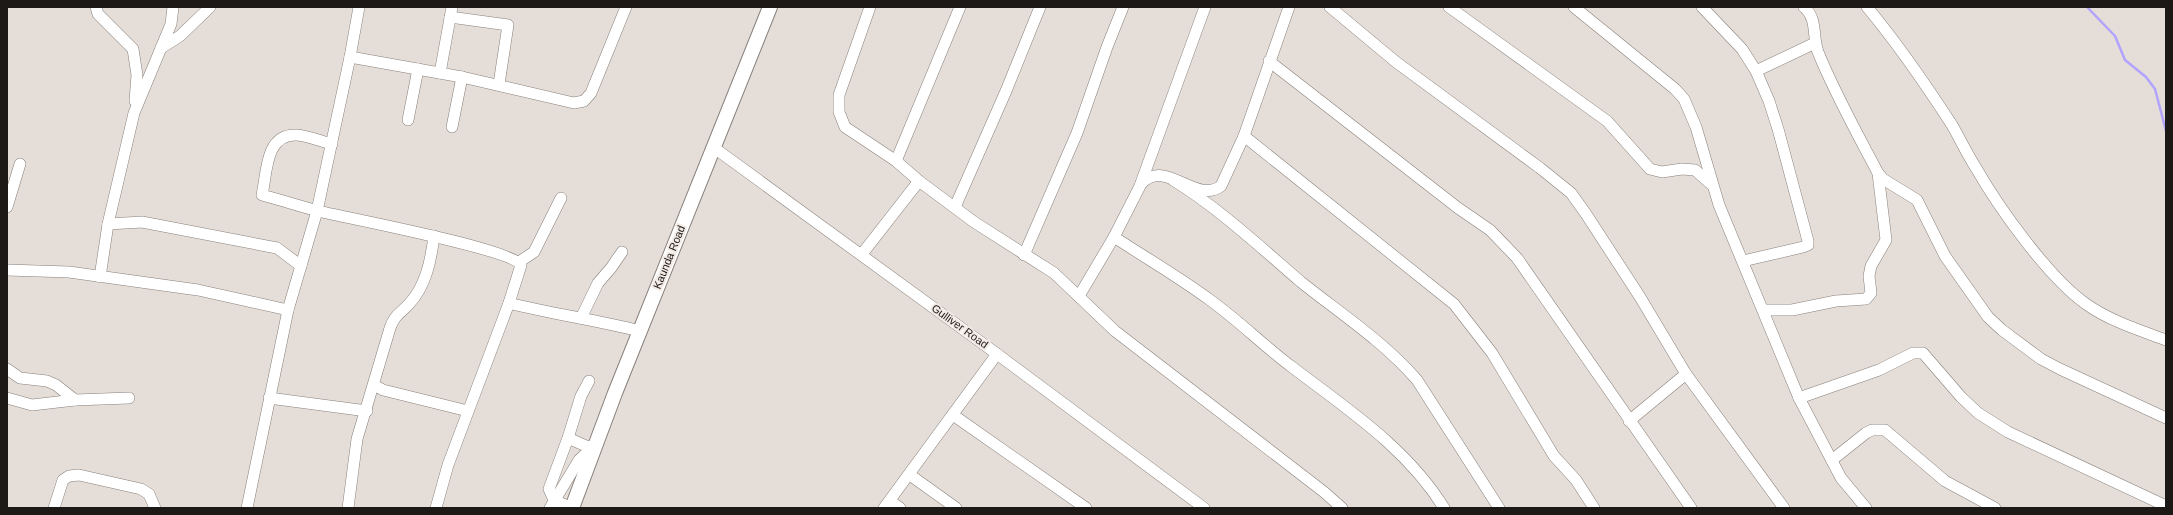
<svg xmlns="http://www.w3.org/2000/svg" width="2173" height="515" viewBox="0 0 2173 515" font-family="Arial,sans-serif">
<rect width="100%" height="100%" fill="#e5ddd7"/>
<g fill="none" stroke-linecap="round" stroke-linejoin="round">
<polyline stroke="#b2a4fe" stroke-width="2.5" points="2087,7 2115,36 2125,60 2146,77 2155,89 2166,131"/>
<g stroke="#88807b" stroke-width="12">
<g id="minor">
<polyline points="96,7 98,14 133,49 137,75 135,101"/>
<polyline points="870,7 839,95 839,112 845,127 896,161 919,181 974,222 1054,273 1115,331 1324,492 1342,508"/>
<polyline points="1330,7 1396,62 1540,168 1571,193 1586,214 1640,297 1686,374 1784,508"/>
<polyline points="1449,7 1607,121 1650,169 1662,172 1682,169 1695,170 1711,184"/>
<polyline points="1574,7 1675,89 1684,99 1696,127 1719,205 1799,398 1841,478 1866,508"/>
<polyline points="1702,7 1742,49 1756,71 1769,101 1778,129 1808,241 1808,245 1803,247 1743,261"/>
<path d="M 1804,7 C 1818,19 1812,36 1818,52 C 1835,94 1857,133 1878,173 L 1883,179 L 1917,200 L 1945,256 L 1988,317 L 2002,330 L 2041,359 L 2060,369 L 2166,418"/>
<path d="M 1867,7 C 1898,44 1926,85 1952,125 C 1960,139 1967,154 1976,168 C 1999,208 2048,277 2086,304 C 2110,321 2139,330 2166,340"/>
<polyline points="450,17 508,25 499,84"/>
<polyline points="161,48 180,36 210,7"/>
<polyline points="350,57 462,77 574,103 584,101 591,93 626,7"/>
<polyline points="1269,61 1458,208 1490,230 1517,258 1691,508"/>
<polyline points="1756,71 1815,43"/>
<polyline points="440,73 452,7"/>
<polyline points="408,120 418,69"/>
<polyline points="452,127 462,77"/>
<polyline points="1244,136 1454,304 1492,353 1554,456 1576,480 1594,508"/>
<path d="M 332,144 C 320,141 306,135 295,135 C 265,135 267,173 262,195 C 281,200 299,206 318,211 C 347,218 511,249 521,265 L 509,303 L 448,465 L 436,508"/>
<polyline points="713,147 997,354 1204,508"/>
<polyline points="896,161 960,7"/>
<path d="M 1173,180 C 1220,209 1259,246 1301,282 C 1341,314 1383,341 1417,380 L 1499,508"/>
<polyline points="1141,183 1205,7"/>
<polyline points="7,207 20,164"/>
<polyline points="955,207 1006,91 1040,7"/>
<polyline points="108,224 142,222 277,248 301,266"/>
<path d="M 1114,237 C 1146,258 1179,277 1210,300 C 1239,321 1264,346 1292,367 C 1347,409 1407,448 1444,508"/>
<polyline points="862,254 919,181"/>
<polyline points="1024,255 1077,133 1107,47 1123,7"/>
<polyline points="519,262 534,252 561,198"/>
<polyline points="7,270 69,272 198,290 288,310"/>
<polyline points="100,277 108,224 134,113 171,24 173,7"/>
<path d="M 1079,296 L 1114,237 L 1141,184 C 1165,157 1196,205 1221,186 L 1244,136 L 1289,7"/>
<path d="M 509,303 C 553,314 596,320 640,331"/>
<polyline points="1764,310 1792,310 1836,301 1866,299 1871,293 1869,276 1871,266 1886,240 1878,173"/>
<polyline points="581,318 598,283 611,268 622,252"/>
<polyline points="7,369 20,378 47,381 56,385 75,400"/>
<polyline points="374,385 383,390 468,411"/>
<polyline points="7,398 32,405 75,400 129,398"/>
<polyline points="269,398 367,411"/>
<polyline points="1799,398 1879,370 1913,353 1923,353 1961,397 1978,413 2008,432 2166,506"/>
<polyline points="953,415 1086,508"/>
<polyline points="1629,421 1686,374"/>
<polyline points="568,438 586,446 593,447"/>
<polyline points="1832,460 1866,433 1872,430 1885,430 1945,481 1995,508"/>
<polyline points="910,475 956,508"/>
<polyline points="890,501 900,508"/>
<polyline points="54,508 63,480 69,476 79,475 141,489 149,494 155,508"/>
<polyline points="247,508 288,310 317,211 350,57 359,7"/>
<path d="M 348,508 L 357,439 L 390,328 C 395,314 400,314 409,304 C 426,286 431,260 434,236"/>
<polyline points="550,508 579,460 593,447"/>
<polyline points="572,508 554,500 549,489 568,438 581,396 589,381"/>
<polyline points="884,508 997,354"/>
</g>
</g>
<g stroke="#88807b" stroke-width="16">
<polyline id="major" points="572,508 615,393 770,7"/>
</g>
<use href="#minor" stroke="#fff" stroke-width="11"/>
<use href="#major" stroke="#fff" stroke-width="14"/>
</g>
<g text-anchor="middle" dominant-baseline="central" stroke-width="4" stroke-linejoin="round" paint-order="stroke">
<g font-size="11" fill="#1c1917" stroke="#f2eae4">
<text transform="translate(669 257) rotate(-68)">Kaunda Road</text>
<text transform="translate(960 326) rotate(36)">Gulliver Road</text>
</g>
</g>
<rect width="2173" height="515" fill="none" stroke="#1c1917" stroke-width="16"/>
</svg>
